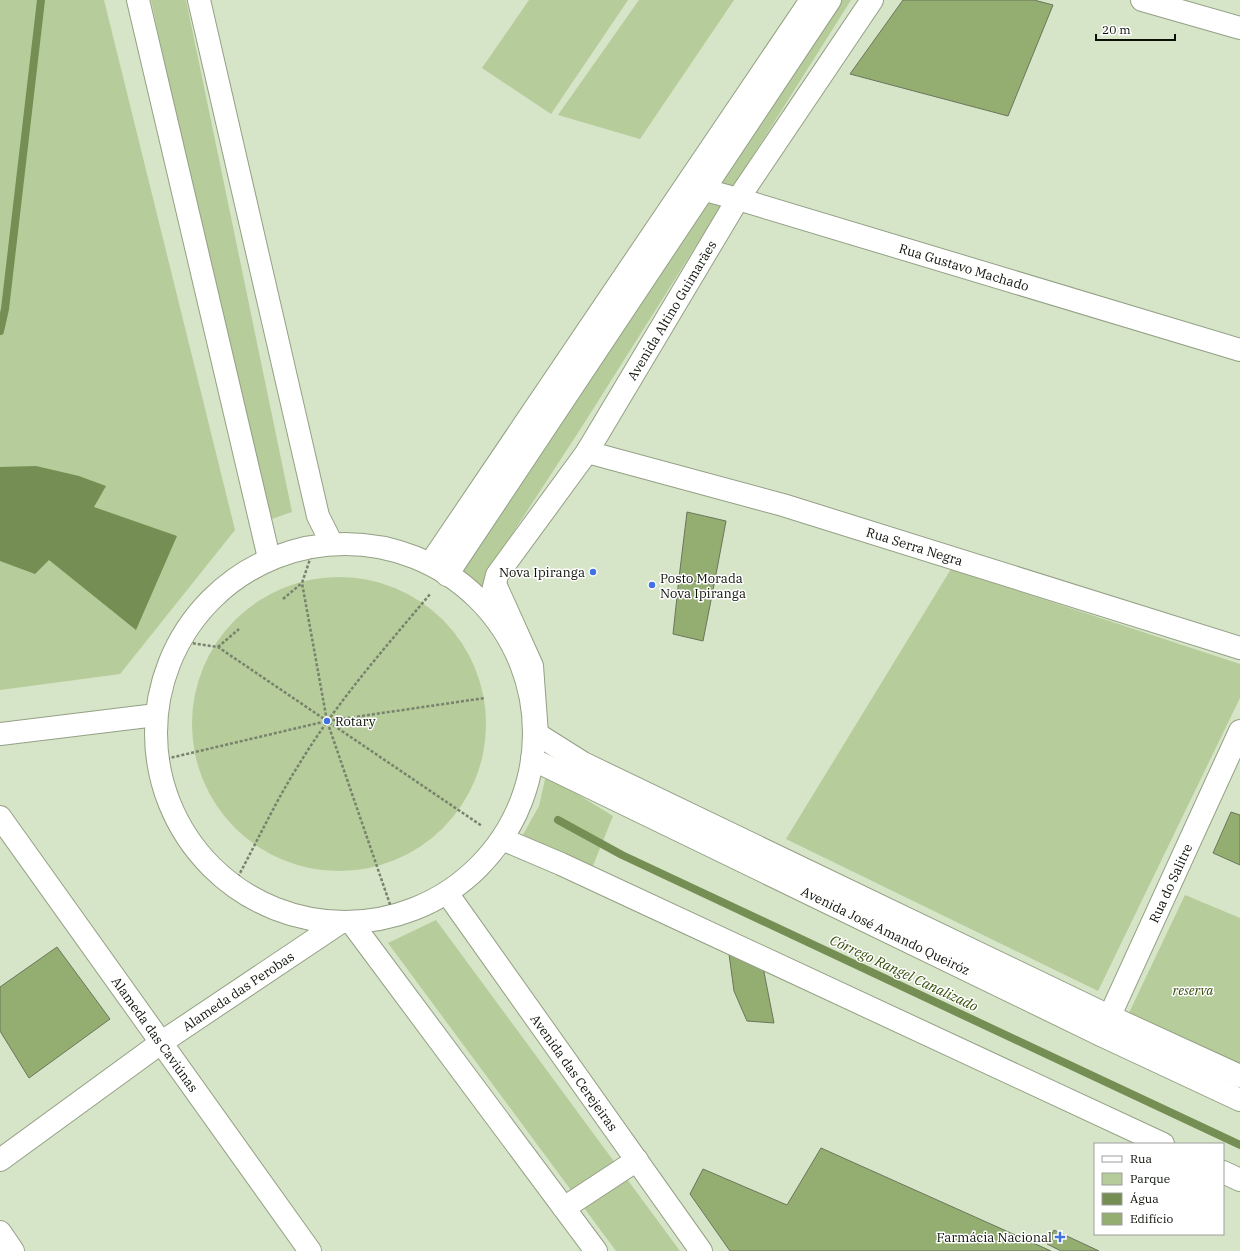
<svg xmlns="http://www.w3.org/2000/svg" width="1240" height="1251" viewBox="0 0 1240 1251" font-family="'IBM Plex Serif',serif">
<rect width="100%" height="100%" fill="#d6e4c7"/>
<g fill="#b6cc9a">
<polygon points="0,0 104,0 235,530 120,674 0,690"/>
<polygon points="151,0 186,0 292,512 263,522"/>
<polygon points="529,0 628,0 551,114 482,68"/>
<polygon points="639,0 734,0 640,139 558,115"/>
<polygon points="810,0 851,0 583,425 516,528 479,591 445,571"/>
<polygon points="951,569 1240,664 1240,698 1098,991 786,839"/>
<circle cx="339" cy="724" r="147"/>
<polygon points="546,775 613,816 590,873 520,840 539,806"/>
<polygon points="1185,895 1240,918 1240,1065 1128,1015"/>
<polygon points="436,920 680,1251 616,1251 388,943"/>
</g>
<polygon fill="#758e53" points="36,466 79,476 106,486 94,507 177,536 136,630 49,560 35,574 0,561 0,467"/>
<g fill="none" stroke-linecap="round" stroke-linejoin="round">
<g stroke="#758e53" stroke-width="8">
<polyline points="0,331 5,309 41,0"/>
<polyline points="558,820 622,855 1240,1145"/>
</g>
</g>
<g fill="#94ae71" stroke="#6a765c">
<polygon points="903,0 1034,0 1053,5 1008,116 850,74"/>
<polygon points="687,512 726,521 714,585 679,578"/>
<polygon points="679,578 714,585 703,641 673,634"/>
<polygon points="1231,812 1240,815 1240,865 1213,853"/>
<polygon points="57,947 110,1019 29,1078 0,1031 0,987"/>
<polygon points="729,954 763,967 774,1023 747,1021 734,991"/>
<polygon points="821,1148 1051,1251 730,1251 690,1194 703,1169 787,1205"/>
<polygon points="1054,1230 1099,1251 1061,1251 1047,1244"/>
</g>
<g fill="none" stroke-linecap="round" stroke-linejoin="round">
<g stroke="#94a085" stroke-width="24">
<g id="pedestrian">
<polyline points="447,575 830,0"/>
<polyline points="495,584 532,666 537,734 583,763 1109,1016 1240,1076"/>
</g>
</g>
<g stroke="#94a085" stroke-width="24">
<g id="minor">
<polyline points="1142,0 1240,28"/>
<path id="s1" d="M 687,185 L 738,199 L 1240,350"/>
<path id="s2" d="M 587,452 L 783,505 L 1240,648"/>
<path id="s3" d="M 0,817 L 310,1251"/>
<path id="s4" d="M 1101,1035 L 1240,731"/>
<path id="s5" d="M 0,1160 L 162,1042 L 341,922"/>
<polyline points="564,1208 637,1160"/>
<polyline points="0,1232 13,1251"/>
</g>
</g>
<g stroke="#94a085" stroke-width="24">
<g id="tertiary">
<polyline points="138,0 269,558"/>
<polyline points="199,0 318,516 332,544"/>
<polyline points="0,734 156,715"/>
<path id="s6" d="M 447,893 L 701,1251"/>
<polyline points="351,922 596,1251"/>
</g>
</g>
<g stroke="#94a085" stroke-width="24">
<g id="secondary">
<circle cx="345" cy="733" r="189"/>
<polyline points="432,561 811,0"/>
<path id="s7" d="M 499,623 L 492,595 L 497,575 L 587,452 L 738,199 L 872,0"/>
<path id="s8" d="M 532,759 L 1101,1035 L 1240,1100"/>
<polyline points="502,839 561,864 1163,1144"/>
<polyline points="1223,1172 1240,1180"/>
</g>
</g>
<g stroke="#78826d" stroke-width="2.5" stroke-dasharray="3 2" stroke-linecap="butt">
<polyline points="311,556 302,583 327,721 394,916"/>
<polyline points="283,599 302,583"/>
<polyline points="178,641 218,647 482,826"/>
<polyline points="218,647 239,629"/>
<polyline points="157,761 327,721 485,698"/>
<path d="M 233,886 C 255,846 274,804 298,766 C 336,703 384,649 431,593"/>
</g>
<use href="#pedestrian" stroke="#fff" stroke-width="22"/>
<use href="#minor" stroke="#fff" stroke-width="22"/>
<use href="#tertiary" stroke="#fff" stroke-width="22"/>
<use href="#secondary" stroke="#fff" stroke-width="22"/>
</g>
<g fill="#4072e3" stroke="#fff" stroke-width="1.5">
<circle cx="593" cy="572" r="4"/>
<circle cx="652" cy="585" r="4"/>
<circle cx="327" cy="721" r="4"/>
<path d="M1058 1231h4v4h4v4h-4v4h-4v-4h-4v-4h4z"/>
</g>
<g text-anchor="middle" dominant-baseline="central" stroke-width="3" stroke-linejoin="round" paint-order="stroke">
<g font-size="13" fill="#0b1006" stroke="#fff">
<text stroke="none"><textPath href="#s1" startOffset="289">Rua Gustavo Machado</textPath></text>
<text stroke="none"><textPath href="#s7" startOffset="367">Avenida Altino Guimarães</textPath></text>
<text stroke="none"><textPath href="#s2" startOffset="341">Rua Serra Negra</textPath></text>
<text stroke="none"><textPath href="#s4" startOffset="167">Rua do Salitre</textPath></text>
<text stroke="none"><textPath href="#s8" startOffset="393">Avenida José Amando Queiróz</textPath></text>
<text stroke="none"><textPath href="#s5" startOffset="292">Alameda das Perobas</textPath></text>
<text stroke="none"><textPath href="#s3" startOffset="267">Alameda das Caviúnas</textPath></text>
<text stroke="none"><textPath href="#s6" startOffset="220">Avenida das Cerejeiras</textPath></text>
</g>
<g font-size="13" fill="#0b1006" stroke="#fff" text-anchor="end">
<text x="585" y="572">Nova Ipiranga</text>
<text x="660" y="578" text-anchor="start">Posto Morada<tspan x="660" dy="15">Nova Ipiranga</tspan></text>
<text x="335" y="721" text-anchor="start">Rotary</text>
<text x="1052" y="1237">Farmácia Nacional</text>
</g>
<g font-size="13" font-style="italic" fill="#304700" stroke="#fff">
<text x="1193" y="990">reserva</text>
</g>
<g font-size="14" font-style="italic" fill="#354c07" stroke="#fff">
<text transform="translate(904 973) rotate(25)">Córrego Rangel Canalizado</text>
</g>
</g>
<rect x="1094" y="1143" width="130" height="92" fill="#ffffff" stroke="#9d9f9b"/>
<rect x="1102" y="1156" width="20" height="6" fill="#ffffff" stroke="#9d9f9b"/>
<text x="1130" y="1163" font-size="12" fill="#0b1006">Rua</text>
<rect x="1102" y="1173" width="20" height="12" fill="#b6cc9a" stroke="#9d9f9b"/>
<text x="1130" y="1183" font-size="12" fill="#0b1006">Parque</text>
<rect x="1102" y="1193" width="20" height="12" fill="#758e53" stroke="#9d9f9b"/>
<text x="1130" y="1203" font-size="12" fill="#0b1006">Água</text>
<rect x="1102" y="1213" width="20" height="12" fill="#94ae71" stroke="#9d9f9b"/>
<text x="1130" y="1223" font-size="12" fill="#0b1006">Edifício</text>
<path d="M1096 34v6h79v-6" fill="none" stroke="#0b1006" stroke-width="2"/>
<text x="1102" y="34" font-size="12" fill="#0b1006" stroke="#ffffff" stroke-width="3" paint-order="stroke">20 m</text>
</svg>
